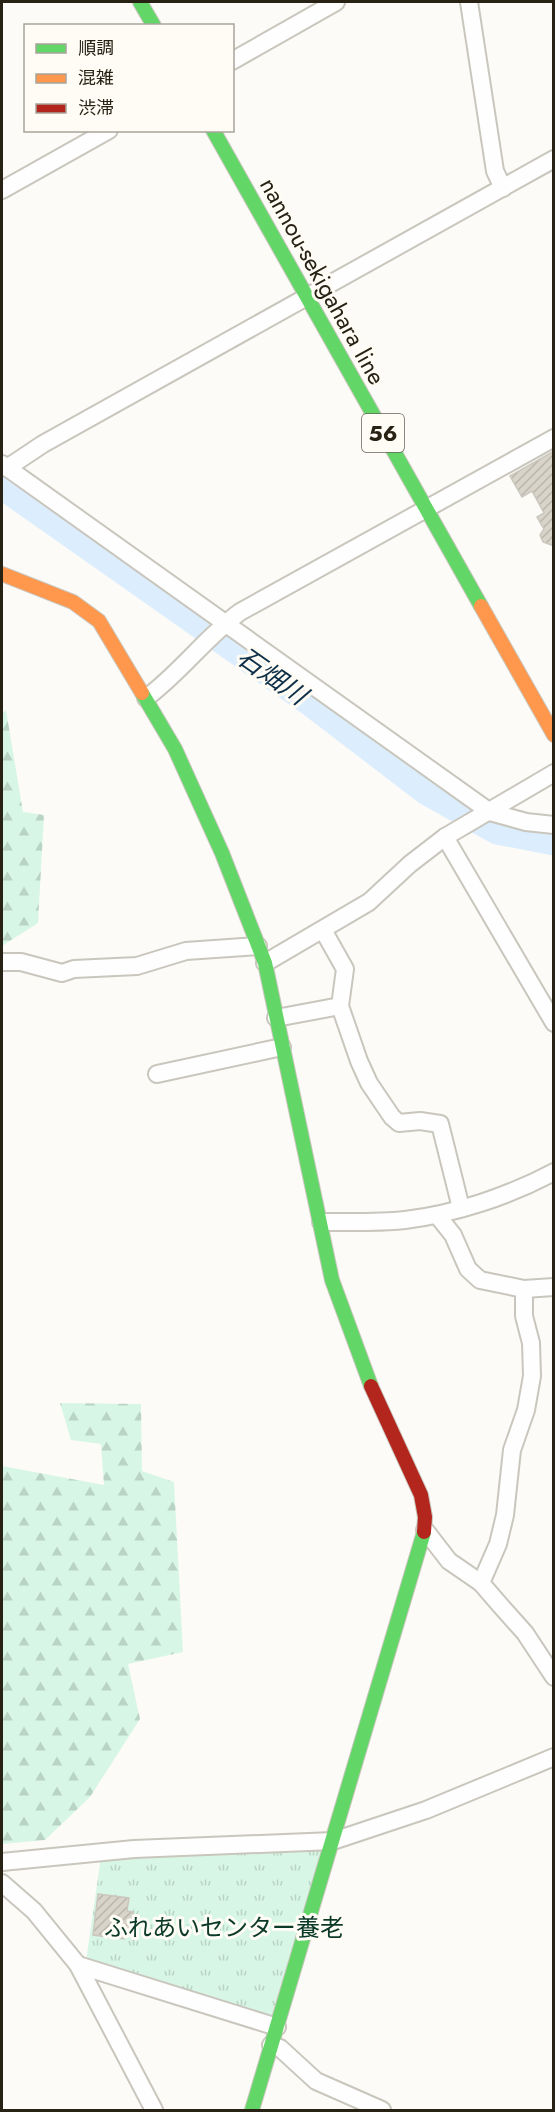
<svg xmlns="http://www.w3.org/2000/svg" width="555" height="2112" viewBox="0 0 555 2112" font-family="Jost,'Noto Sans JP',sans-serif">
<defs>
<pattern id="forest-firs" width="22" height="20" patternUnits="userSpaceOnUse" patternTransform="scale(1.5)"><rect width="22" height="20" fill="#d8f6e5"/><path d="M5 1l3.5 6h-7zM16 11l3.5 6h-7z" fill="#b9d3c4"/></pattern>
<pattern id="park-tufts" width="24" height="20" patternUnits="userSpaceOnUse" patternTransform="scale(1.5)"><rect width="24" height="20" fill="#d8f6e5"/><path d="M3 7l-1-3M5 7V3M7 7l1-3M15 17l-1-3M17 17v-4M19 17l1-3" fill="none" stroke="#b9d3c4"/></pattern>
<pattern id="building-hatch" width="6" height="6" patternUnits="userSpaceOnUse" patternTransform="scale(1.5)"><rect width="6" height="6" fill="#d9d4c9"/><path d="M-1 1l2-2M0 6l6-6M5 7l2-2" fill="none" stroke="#bab6ac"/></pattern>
</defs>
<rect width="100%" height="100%" fill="#fcfbf7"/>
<g fill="url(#forest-firs)">
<polygon points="6,710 23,812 44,815 38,923 2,946 2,714"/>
<polygon points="60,1403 141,1404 142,1471 174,1482 183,1652 128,1664 140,1719 90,1797 45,1840 2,1844 2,1466 104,1485 101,1444 71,1440"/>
</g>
<polygon fill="url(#park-tufts)" points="326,1847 273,2020 86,1961 101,1857"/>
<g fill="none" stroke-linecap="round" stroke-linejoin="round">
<polyline stroke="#dceefd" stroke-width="27" points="2,486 312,704 427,792 497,831 554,842"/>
</g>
<g fill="url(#building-hatch)" stroke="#cac7be" stroke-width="1.5">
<polygon points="554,451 554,546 543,542 540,535 544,529 537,517 544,513 532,491 522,497 510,476"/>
<polygon points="98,1894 129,1898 127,1911 133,1912 131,1929 125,1929 124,1939 93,1935"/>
</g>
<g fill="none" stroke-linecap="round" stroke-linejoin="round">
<g stroke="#c9c6bd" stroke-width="20">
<g id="street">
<polyline points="469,2 495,171 503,188"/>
<polyline points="232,61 336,2"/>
<polyline points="2,190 109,130"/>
<polyline points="2,464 490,812 526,822 554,825"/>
<polyline points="7,468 43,444 554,159"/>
<path d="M 146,698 C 180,673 206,637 240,612 L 554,438"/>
<polyline points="445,837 554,1023"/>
<polyline points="323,930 345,969 340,1006 359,1061 369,1083 392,1117 399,1123 420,1121 440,1124 461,1208"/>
<polyline points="2,962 21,962 62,973 74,969 137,966 186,951 258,946"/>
<polyline points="265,963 369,902 410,864 445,837 554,773"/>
<polyline points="276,1018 340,1006"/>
<polyline points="157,1074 282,1047"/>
<polyline points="437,1215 453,1235 468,1269 480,1280 524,1289 554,1287"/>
<path d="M 321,1222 C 349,1222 377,1223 405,1220 C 455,1214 509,1196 554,1172"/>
<polyline points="425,1530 449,1561 481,1583 500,1605 525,1633 554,1677"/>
<polyline points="481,1583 498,1544 505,1515 512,1450 526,1410 532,1376 531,1343 524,1316 524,1289"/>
<polyline points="2,1862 134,1849 333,1841 426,1810 554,1757"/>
<polyline points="2,1883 34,1911 78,1965 154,2110"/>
<polyline points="78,1965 277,2027"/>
<polyline points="271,2045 280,2048 316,2081 382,2110"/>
</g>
</g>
<g stroke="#c9c6bd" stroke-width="16">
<g id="fast">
<polyline points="140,2 154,26"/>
<polyline points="213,130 481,606"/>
<polyline points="142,693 175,749 222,853 265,963 332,1280 371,1386"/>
<polyline points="252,2110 424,1532"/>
</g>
</g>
<g stroke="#c9c6bd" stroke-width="16">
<g id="slow">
<polyline points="2,574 73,602 99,621 142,693"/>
<polyline points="481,606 554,735"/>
</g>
</g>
<g stroke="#c9c6bd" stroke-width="16">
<polyline id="jam" points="371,1386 421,1495 425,1517 424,1532"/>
</g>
<use href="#street" stroke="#fffefe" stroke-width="16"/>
<use href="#fast" stroke="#63d668" stroke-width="14"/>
<use href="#slow" stroke="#ff974d" stroke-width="14"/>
<use href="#jam" stroke="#b3261e" stroke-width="14"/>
</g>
<g text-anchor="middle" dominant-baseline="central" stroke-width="6" stroke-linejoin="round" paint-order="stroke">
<rect fill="#fefcf5" stroke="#686358" stroke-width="1.5" x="362" y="414" width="42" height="38" rx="4.5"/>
<g font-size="22" font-weight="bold" fill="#272214">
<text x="383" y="433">56</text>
</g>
<g font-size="24" fill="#272214" stroke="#fefcf5">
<text transform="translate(323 281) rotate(61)">nannou-sekigahara line</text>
</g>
<g font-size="24" fill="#0b3928" stroke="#fefcf5">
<text x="224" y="1927">ふれあいセンター養老</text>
</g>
<g font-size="26" font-style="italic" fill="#0f3049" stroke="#fefcf5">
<text transform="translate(272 676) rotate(35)">石畑川</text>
</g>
</g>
<rect width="555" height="2112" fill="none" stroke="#272214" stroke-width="6"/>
<rect x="24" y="24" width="210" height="108" fill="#fefcf5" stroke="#a8a59b" stroke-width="1.5"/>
<rect x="36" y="44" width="30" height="9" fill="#63d668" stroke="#a8a59b" stroke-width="1.5"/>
<text x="78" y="54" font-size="18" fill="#272214">順調</text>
<rect x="36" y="74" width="30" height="9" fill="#ff974d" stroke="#a8a59b" stroke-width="1.5"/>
<text x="78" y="84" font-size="18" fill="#272214">混雑</text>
<rect x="36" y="104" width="30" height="9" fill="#b3261e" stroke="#a8a59b" stroke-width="1.5"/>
<text x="78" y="114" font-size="18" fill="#272214">渋滞</text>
</svg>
